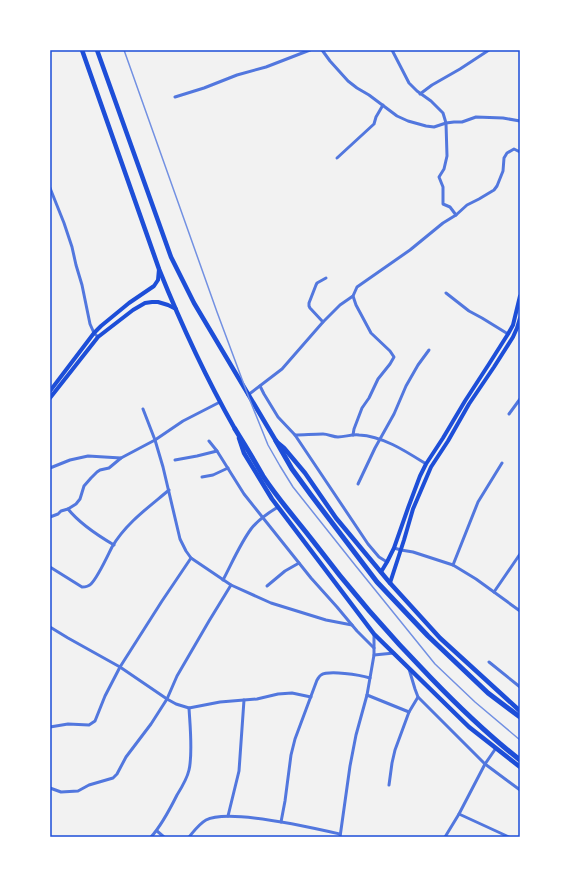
<svg xmlns="http://www.w3.org/2000/svg" width="570" height="887" viewBox="0 0 570 887" font-family="'Noto Sans',sans-serif">
<rect width="100%" height="100%" fill="#f2f2f2"/>
<g fill="none" stroke-linecap="round" stroke-linejoin="round">
<g stroke="#5277de" stroke-width="3">
<polyline points="322,50 330,61 348,81 357,88 369,95 397,116 408,121 426,126 434,127 446,123 447,156 444,169 439,177 443,187 443,204 450,207 456,215"/>
<polyline points="392,50 409,83 417,91 431,101 443,113 446,123 454,122 462,122 476,117 503,118 520,121"/>
<polyline points="420,94 432,85 460,69 489,50"/>
<polyline points="175,97 204,88 237,75 266,67 310,50"/>
<polyline points="337,158 374,124 376,117 383,105"/>
<polyline points="50,188 64,223 72,247 76,265 82,285 90,324 94,333 98,337"/>
<polyline points="446,293 469,311 482,318 508,334"/>
<polyline points="353,296 356,305 371,333 390,351 394,357 390,364 378,379 369,398 362,408 354,429 353,435"/>
<polyline points="323,322 310,308 309,306 309,303 316,285 317,283 326,278"/>
<polyline points="260,386 264,394 278,417 295,435 368,544 379,557 387,562"/>
<polyline points="248,395 282,369 323,322 340,305 353,296 357,287 410,250 443,223 456,215 467,205 479,199 494,190 497,186 503,171 504,158 507,153 514,149 520,152"/>
<polyline points="143,409 155,440 163,467 180,539 186,551 191,558 231,585 271,603 326,620 352,625"/>
<polyline points="509,414 520,399"/>
<path d="M 295,435 C 304,435 313,434 323,434 C 328,434 333,437 338,437 C 345,437 352,434 359,435 C 383,436 407,452 426,464"/>
<polyline points="209,441 217,451 244,494 311,578 337,607 357,631 374,648"/>
<polyline points="175,460 197,456 217,451"/>
<polyline points="50,468 70,460 88,456 121,458 155,440 183,421 220,402"/>
<polyline points="202,477 213,475 228,468"/>
<polyline points="358,484 375,448 394,414 406,386 418,365 429,350"/>
<path d="M 68,509 C 80,524 97,535 114,545"/>
<polyline points="50,517 58,514 61,511 68,509 76,504 80,499 84,486 91,478 97,472 100,470 109,468 121,458"/>
<polyline points="394,548 401,550 413,552 453,565 476,579 520,611"/>
<polyline points="453,565 478,502 502,463"/>
<path d="M 50,567 L 82,587 C 85,587 88,587 91,584 C 98,577 107,557 112,547 C 126,523 149,507 169,490"/>
<path d="M 223,580 C 232,563 240,544 251,529 C 258,520 268,513 278,507"/>
<polyline points="267,586 285,571 299,563"/>
<polyline points="494,592 520,554"/>
<polyline points="50,627 68,638 120,667 167,699 176,704 189,708 220,702 257,699 278,694 292,693 311,697"/>
<polyline points="374,655 394,653"/>
<polyline points="489,662 520,687"/>
<polyline points="409,669 415,689 418,697 485,764 520,790"/>
<polyline points="367,695 409,712 395,750 392,763 389,785"/>
<polyline points="409,712 418,697"/>
<polyline points="50,727 68,724 89,725 95,721 105,696 120,667 162,601 191,558"/>
<polyline points="50,788 61,792 78,791 89,785 113,778 117,774 126,757 151,724 167,699 177,676 209,621 231,585"/>
<polyline points="459,814 509,837"/>
<polyline points="228,816 239,771 244,700"/>
<path d="M 281,822 L 285,801 L 291,755 L 295,739 L 317,680 C 318,679 319,676 321,675 C 329,670 360,675 370,678"/>
<polyline points="157,831 164,837"/>
<path d="M 151,837 C 162,825 170,809 177,795 C 182,787 187,779 189,770 C 193,753 190,726 189,708"/>
<path d="M 189,837 C 194,831 199,824 206,820 C 228,808 314,828 340,834"/>
<polyline points="340,837 350,766 356,735 367,695 374,655 374,634"/>
<polyline points="445,837 459,814 485,764 496,748"/>
</g>
<g stroke="#1d4ed8" stroke-width="4">
<polyline points="50,391 94,333 101,326 129,303 154,286 158,280 159,269"/>
<polyline points="50,398 98,337 133,310 145,303 152,302 158,302 168,305 176,309"/>
<polyline points="381,572 387,562 394,548 408,508 420,476 426,464 443,438 465,401 489,364 508,334 513,325 520,296"/>
<polyline points="390,583 404,540 413,509 431,467 448,441 469,404 494,367 513,337 517,328 520,318"/>
</g>
<g stroke="#1d4ed8" stroke-width="4.5">
<polyline points="239,438 244,453 272,499 374,634 469,727 520,767"/>
<polyline points="278,443 284,448 305,473 336,518 390,583 440,638 520,711"/>
</g>
<g stroke="#1d4ed8" stroke-width="4.5">
<path d="M 82,50 L 159,269 C 181,324 206,378 235,429"/>
<polyline points="97,50 171,257 194,303 276,441"/>
</g>
<g stroke="#1d4ed8" stroke-width="5">
<path d="M 235,429 C 245,445 254,460 263,476 C 278,499 296,519 313,541 C 349,589 389,635 431,678 C 459,707 488,735 520,760"/>
<polyline points="276,441 292,469 311,495 377,582 428,636 488,693 520,717"/>
</g>
<polyline stroke="#7290e2" stroke-width="1.5" points="124,50 217,312 249,398 268,445 280,466 293,487 355,565 435,664 475,702 520,740"/>
</g>
<rect width="570" height="887" fill="none" stroke="#ffffff" stroke-width="102"/>
<rect x="51" y="51" width="468" height="785" fill="none" stroke="#1d4ed8" stroke-width="1.5"/>
</svg>
